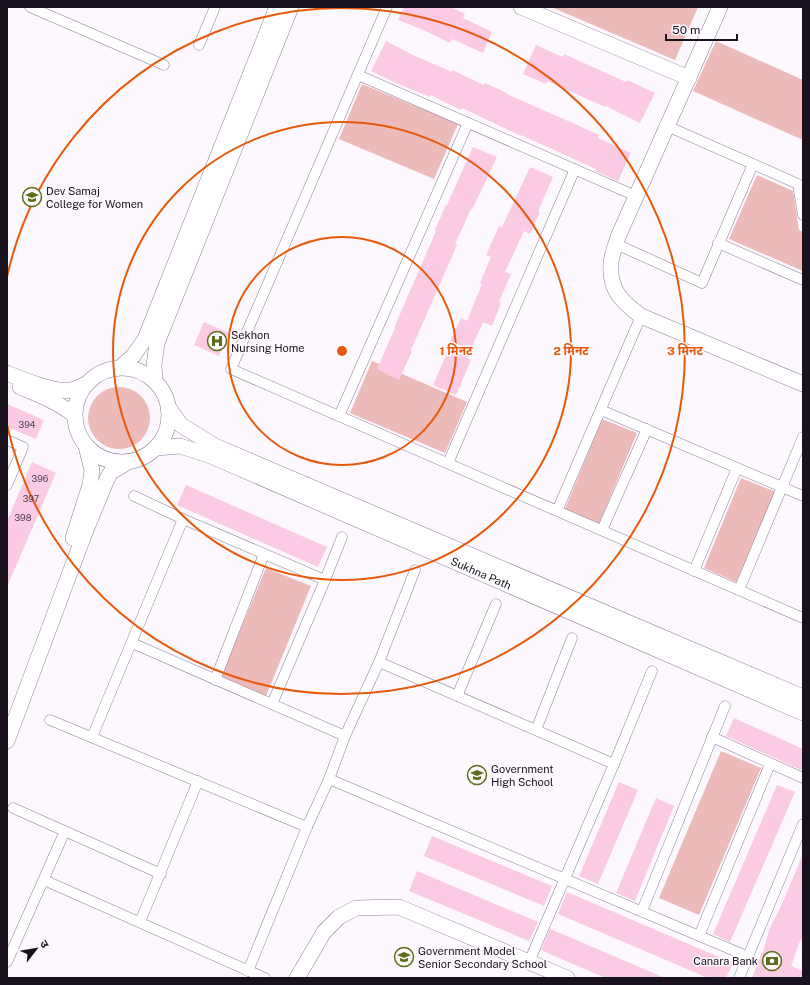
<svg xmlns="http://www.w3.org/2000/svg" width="810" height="985" viewBox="0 0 810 985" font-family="'Public Sans','Noto Sans Devanagari',sans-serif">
<rect width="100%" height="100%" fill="#fcf8fe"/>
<g fill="#ebbab9">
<polygon points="551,7 698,7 675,60"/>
<polygon points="716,41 803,80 803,140 693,91"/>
<polygon points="362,84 458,124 434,179 339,139"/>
<polygon points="757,175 793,191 799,230 803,232 803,271 729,239"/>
<polygon points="372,361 467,402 445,453 350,413"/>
<circle cx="119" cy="418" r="31"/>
<polygon points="602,419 637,433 599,524 565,509"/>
<polygon points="741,478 776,492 738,583 704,568"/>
<polygon points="266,568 311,586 266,696 221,677"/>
<polygon points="721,751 761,768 699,915 659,898"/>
</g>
<g fill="#fbcae3">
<polygon points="404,7 451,7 465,14 463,18 492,32 483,53 452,39 450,43 421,29 398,20"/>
<polygon points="386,41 413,55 452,72 452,70 484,85 485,83 507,93 507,94 577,125 599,135 598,138 631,153 618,181 595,171 596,169 521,135 521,136 462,108 461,110 430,95 430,97 398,84 371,71"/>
<polygon points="536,45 563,57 564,54 626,82 627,80 655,93 640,123 606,106 605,107 547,81 546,84 523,74"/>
<polygon points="473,147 497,157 472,210 471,209 455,244 457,245 411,350 412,351 399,380 377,369 395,328 394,328 436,231 435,230 446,205 447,205"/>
<polygon points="530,167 553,177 538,211 540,212 530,234 524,231 505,272 511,274 499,302 501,303 492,326 483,322 467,358 471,360 456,395 433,385 452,342 450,341 461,318 467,321 482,284 480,283 491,257 486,255 499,226 502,227"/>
<polygon points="204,322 229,333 219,356 194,345"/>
<polygon points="7,404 44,420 36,439 7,427"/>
<polygon points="32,462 56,473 7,587 7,521"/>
<polygon points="186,485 327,547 318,567 177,505"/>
<polygon points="734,718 803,749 803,771 726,736"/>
<polygon points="619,782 638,790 598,884 579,876"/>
<polygon points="777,785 795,792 730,942 713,934"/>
<polygon points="656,798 674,806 635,901 616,893"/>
<polygon points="432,836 552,886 544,906 424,856"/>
<polygon points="803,854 803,937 801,941 800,941 791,966 803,971 803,978 752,978 762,952 763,952 769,930 782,904"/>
<polygon points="417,871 538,922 529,941 409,891"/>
<polygon points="567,892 733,963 726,978 708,978 558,914"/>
<polygon points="550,929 562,934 665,978 606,978 582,968 541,950"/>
</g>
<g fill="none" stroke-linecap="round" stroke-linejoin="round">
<g stroke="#8e7c99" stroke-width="11">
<g id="street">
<polyline points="30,7 164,65"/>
<polyline points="387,7 231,369 803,618"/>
<polyline points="199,45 215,7"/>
<polyline points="358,75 636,196"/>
<polyline points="667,126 798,184 803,215"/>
<polyline points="718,243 803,280"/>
<polyline points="616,244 702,283 753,164"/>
<polyline points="601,410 803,496"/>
<polyline points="339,416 468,123"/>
<polyline points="7,440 23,447 7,485"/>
<polyline points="448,463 575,169"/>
<polyline points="134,496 183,519 325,580"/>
<polyline points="557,511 641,316"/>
<polyline points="602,530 647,429"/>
<polyline points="694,571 737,468"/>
<polyline points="739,590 803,437"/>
<polyline points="132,643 345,736"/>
<polyline points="379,662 614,764"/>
<polyline points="215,680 264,554"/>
<polyline points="457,696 496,604"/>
<polyline points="272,704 325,580 342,537"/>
<polyline points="50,720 307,827"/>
<polyline points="536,730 572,638"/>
<polyline points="92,737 183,519"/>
<polyline points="712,737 803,778"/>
<polyline points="329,779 749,957"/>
<polyline points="13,808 161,874"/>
<polyline points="44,880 265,978"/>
<polyline points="642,911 725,706"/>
<polyline points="140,922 198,781"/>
<polyline points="699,936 770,764"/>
<polyline points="7,962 65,831"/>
<polyline points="529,962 614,764 652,671"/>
<polyline points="248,971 307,827 329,779 345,736 379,662 415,570"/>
<polyline points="739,978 803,824"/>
</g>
</g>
<g stroke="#8e7c99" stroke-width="16">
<g id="secondary">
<polyline points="521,7 689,78"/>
<path d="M 720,7 L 618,237 C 616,245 611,255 611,264 C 609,290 622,302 641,316 L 803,384"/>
<polyline points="121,367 133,356 145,339 277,7"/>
<circle cx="122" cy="415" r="47"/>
<path d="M 7,373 C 21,379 56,393 71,390 C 76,389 81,386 86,384"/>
<polyline points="155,381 154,365 157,343 291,7"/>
<path d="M 20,387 C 39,395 58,402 74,415"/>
<polyline points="169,408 181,425 215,446 803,697"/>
<path id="s1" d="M 156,448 L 180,446 L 211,456 L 803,713"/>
<polyline points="73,538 90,485 92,470 86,446"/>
<polyline points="7,741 84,535 107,479 111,472 128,462"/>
<polyline points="297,978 324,932 339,917 356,908 399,907 567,978"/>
</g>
</g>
<use href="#street" stroke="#fff" stroke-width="10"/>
<use href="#secondary" stroke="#fff" stroke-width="15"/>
</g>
<g fill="none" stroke="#e8590c" stroke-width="2">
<circle cx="342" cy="351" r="114"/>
<circle cx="342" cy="351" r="229"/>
<path d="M7 277A343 343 0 1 1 7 425"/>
</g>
<defs>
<g id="university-ring" transform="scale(1)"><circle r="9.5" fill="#fcf8fe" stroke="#5d6d19" stroke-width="1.5"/><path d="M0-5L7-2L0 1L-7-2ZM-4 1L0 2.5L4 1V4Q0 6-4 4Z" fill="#5d6d19"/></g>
<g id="hospital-ring" transform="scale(1)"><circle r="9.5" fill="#fcf8fe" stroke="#5d6d19" stroke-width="1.5"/><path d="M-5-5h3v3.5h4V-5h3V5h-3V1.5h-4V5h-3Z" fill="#5d6d19"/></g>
<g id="school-ring" transform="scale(1)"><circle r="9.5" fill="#fcf8fe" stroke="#5d6d19" stroke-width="1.5"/><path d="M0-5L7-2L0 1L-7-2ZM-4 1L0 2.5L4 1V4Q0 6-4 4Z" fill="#5d6d19"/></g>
<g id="bank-ring" transform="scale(1)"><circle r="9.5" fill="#fcf8fe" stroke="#5d6d19" stroke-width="1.5"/><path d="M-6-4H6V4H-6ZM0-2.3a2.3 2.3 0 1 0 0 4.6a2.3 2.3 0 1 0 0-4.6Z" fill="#5d6d19"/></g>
</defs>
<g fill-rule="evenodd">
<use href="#university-ring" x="32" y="197"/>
<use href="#hospital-ring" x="217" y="341"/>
<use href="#school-ring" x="477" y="775"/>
<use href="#school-ring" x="404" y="957"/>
<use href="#bank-ring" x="772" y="961"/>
</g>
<g text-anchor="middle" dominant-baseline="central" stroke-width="3" stroke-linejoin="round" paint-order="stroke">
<g font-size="9" fill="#52404e">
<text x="27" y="424">394</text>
<text x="40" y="478">396</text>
<text x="31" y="498">397</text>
<text x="23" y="517">398</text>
</g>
<g font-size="11" fill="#19121d" stroke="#fcf8fe" text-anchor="start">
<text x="46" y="191">Dev Samaj<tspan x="46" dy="13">College for Women</tspan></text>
<text x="231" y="335">Sekhon<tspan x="231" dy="13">Nursing Home</tspan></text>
<text x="491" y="769">Government<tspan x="491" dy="13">High School</tspan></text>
<text x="418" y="951">Government Model<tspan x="418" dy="13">Senior Secondary School</tspan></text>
<text x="758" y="961" text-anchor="end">Canara Bank</text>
</g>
<g font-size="11" fill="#19121d" stroke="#fcf8fe">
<text stroke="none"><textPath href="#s1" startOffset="351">Sukhna Path</textPath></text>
</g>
</g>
<circle cx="342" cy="351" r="6" fill="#e8590c" stroke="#fcf8fe" stroke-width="2"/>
<g font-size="12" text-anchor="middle" font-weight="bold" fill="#e8590c" stroke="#fcf8fe" stroke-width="3" stroke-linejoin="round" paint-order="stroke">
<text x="456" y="355">1 मिनट</text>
<text x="571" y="355">2 मिनट</text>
<text x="685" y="355">3 मिनट</text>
</g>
<rect width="810" height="985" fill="none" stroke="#19121d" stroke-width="16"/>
<g transform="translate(36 949) rotate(59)" stroke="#fcf8fe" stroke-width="3" paint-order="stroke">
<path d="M0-3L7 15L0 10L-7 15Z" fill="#19121d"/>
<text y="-6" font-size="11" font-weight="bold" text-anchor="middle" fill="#19121d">उ</text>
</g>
<path d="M666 34v6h71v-6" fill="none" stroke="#19121d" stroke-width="2"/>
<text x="672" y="34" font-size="12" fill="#19121d" stroke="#fcf8fe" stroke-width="3" paint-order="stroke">50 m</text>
</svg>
